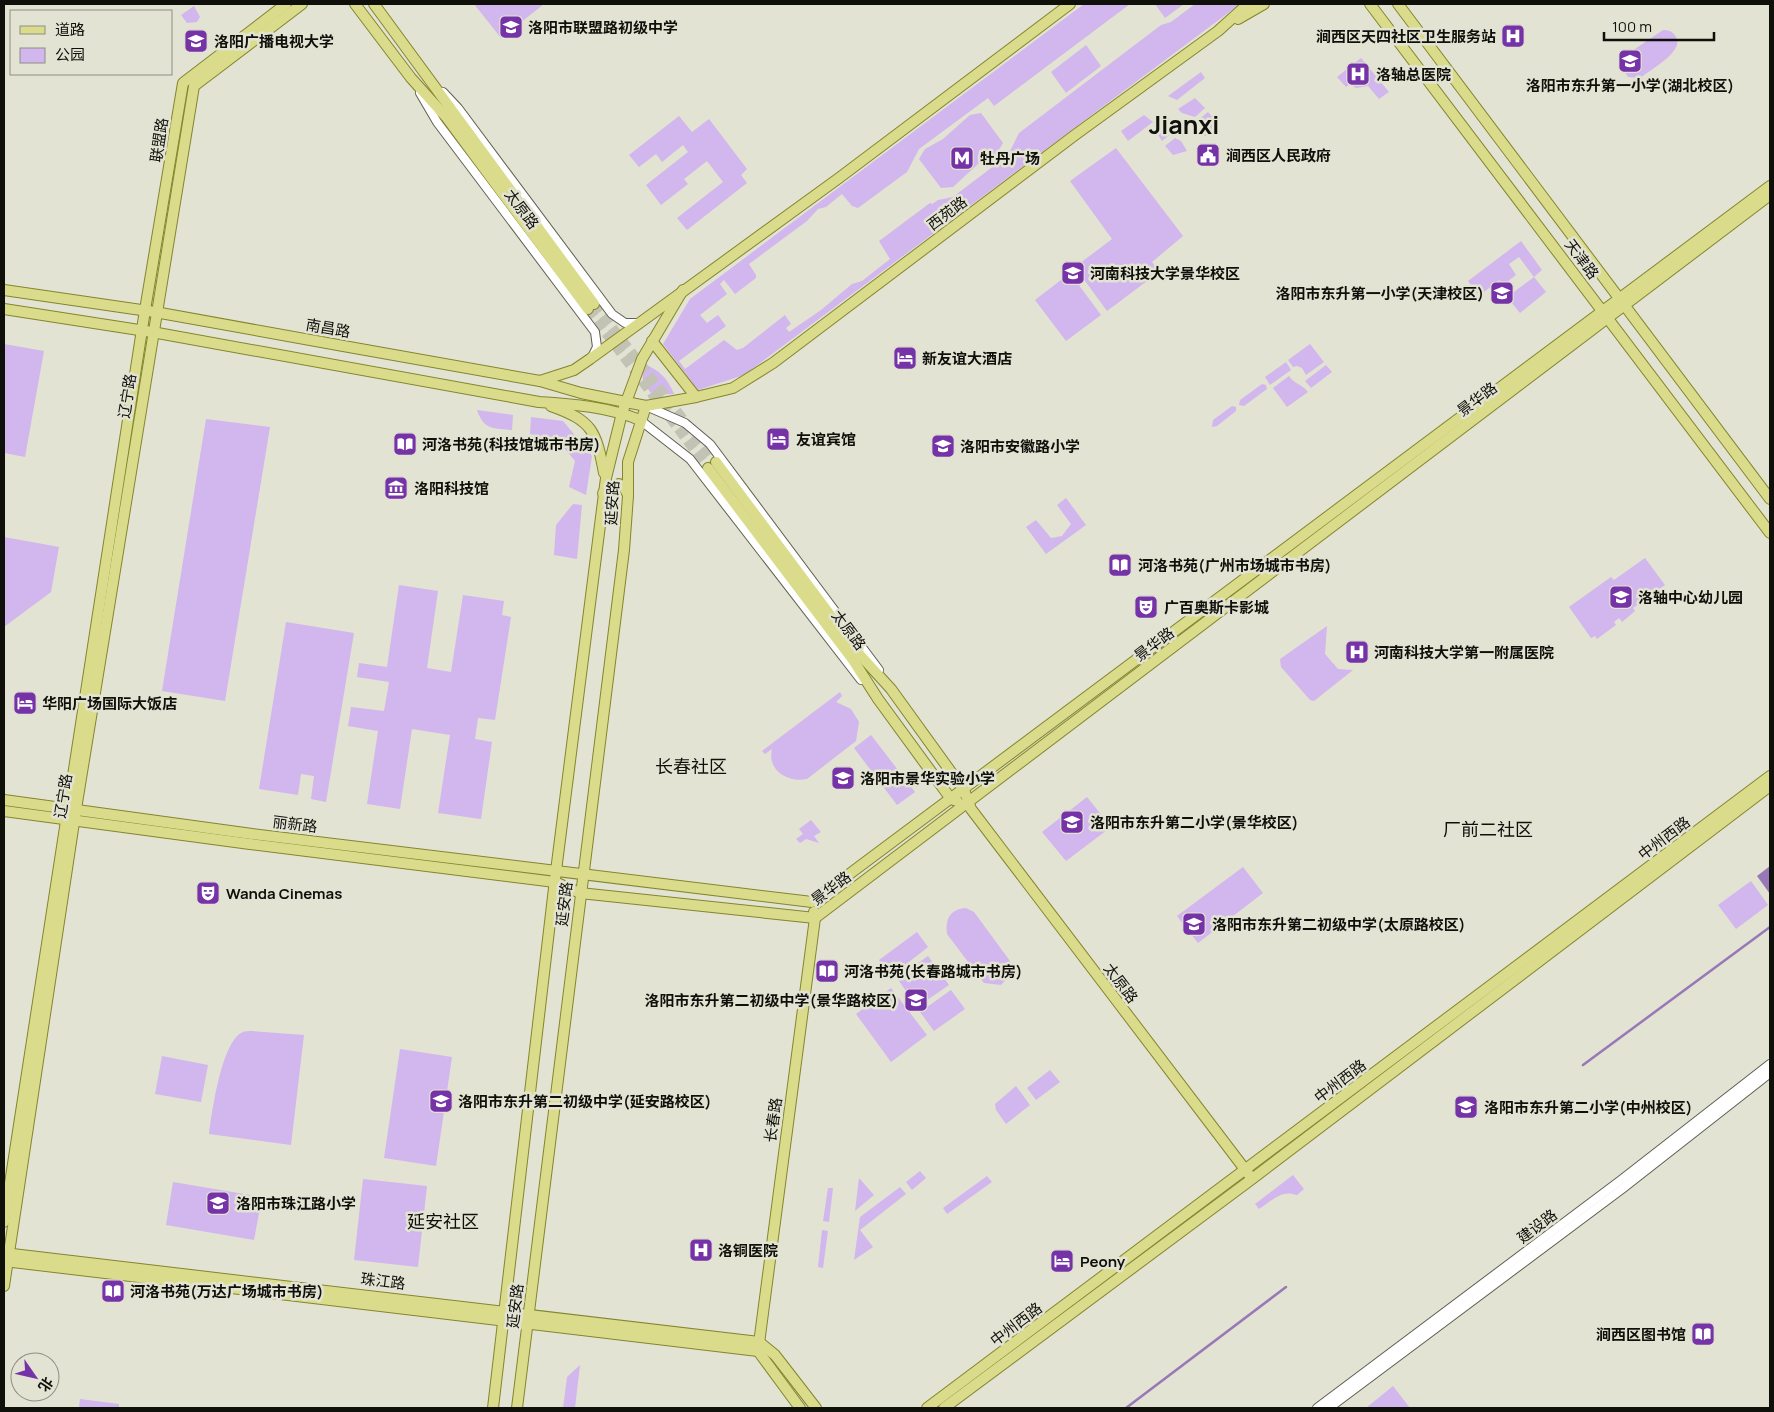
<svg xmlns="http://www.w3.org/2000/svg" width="1774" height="1412" viewBox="0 0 1774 1412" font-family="Manrope,'Noto Sans SC',sans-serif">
<rect width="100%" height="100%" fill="#e2e3d3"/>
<g fill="#d2b6ee">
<polygon points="474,4 544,4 501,38"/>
<polygon points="1084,4 1130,4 994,106 988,98 919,149 907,172 858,208 852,206 842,194 826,207 818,209 807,221 749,264 756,275 756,278 735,294 724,280 720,284 727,294 700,315 707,323 718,315 726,326 679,361 685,369 724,340 737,350 743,348 785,315 791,324 786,328 789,332 821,310 852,284 862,281 890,259 879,241 930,203 932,204 938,200 953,197 1008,155 1019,133 1161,25 1171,22 1195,4 1240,4 744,375 698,390 663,344 690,299"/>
<polygon points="1155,4 1184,4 1165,18"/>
<polygon points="194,6 200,17 197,22 187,23 181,15"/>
<path d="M 1663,30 C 1668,30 1673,31 1676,37 C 1685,51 1650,70 1640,78 L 1628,77 L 1621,66 L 1623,57 Z"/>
<polygon points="1086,45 1101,66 1066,93 1051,72"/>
<polygon points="1361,58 1389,92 1379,99 1368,86 1356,88 1350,84 1346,87 1337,77"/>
<polygon points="1201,72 1205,78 1177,100 1168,96"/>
<polygon points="1195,98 1205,108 1195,117 1182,113 1178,109"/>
<path d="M 1208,112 C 1217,122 1216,125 1208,135 L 1204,136 L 1198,120 Z"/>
<polygon points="981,113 1003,143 997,153 979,163 953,187 941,188 919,159 925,149 943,139 970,115"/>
<polygon points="1144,115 1153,122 1128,141 1121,131"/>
<polygon points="679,116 692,132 709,119 747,169 741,175 747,183 687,230 677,218 723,182 707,161 684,179 688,184 661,205 646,185 688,152 683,145 662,162 656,154 639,167 629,155"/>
<polygon points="1167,117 1171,122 1172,133 1162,141 1155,130 1156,126"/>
<polygon points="1175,138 1181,141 1187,151 1173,155 1165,146"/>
<polygon points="1116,148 1183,236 1152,262 1159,272 1107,311 1075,267 1112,239 1070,181"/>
<polygon points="1521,241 1542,270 1534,277 1546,292 1520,313 1507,297 1534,277 1519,257 1509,264 1516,275 1503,285 1499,280 1479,296 1468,281"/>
<polygon points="1070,273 1101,315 1066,341 1035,300"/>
<polygon points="4,344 44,351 25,457 4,453"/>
<polygon points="1310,344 1324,362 1306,375 1302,368 1297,366 1293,367 1288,360"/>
<polygon points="1286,362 1291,370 1270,385 1265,377"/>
<path d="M 645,364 C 660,371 668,379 674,394 L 653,395 C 643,384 640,379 645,364 Z"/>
<polygon points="1326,365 1332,372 1311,388 1305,381"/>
<path d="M 1289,376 C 1294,384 1302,384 1308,392 L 1287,407 L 1273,388 Z"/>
<polygon points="1262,384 1266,385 1267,389 1244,406 1239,405 1240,400"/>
<polygon points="1232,406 1236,407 1236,411 1217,426 1212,427 1213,420"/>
<path d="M 477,410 L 513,415 L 512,430 C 492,428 484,430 477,410 Z"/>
<polygon points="531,417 563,421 592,456 586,495 569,487 575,461 557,439 530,434"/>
<polygon points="206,419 270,427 225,701 162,691"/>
<polygon points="1066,498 1086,525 1046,554 1026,527 1036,520 1051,538 1062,536 1071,524 1057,505"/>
<polygon points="573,504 582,505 577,559 554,555 556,525"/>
<polygon points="4,537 59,547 51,592 4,627"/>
<polygon points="1645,558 1665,585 1633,608 1635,611 1622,622 1619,618 1614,622 1616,625 1597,639 1595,636 1591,638 1569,607 1611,577 1614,580"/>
<polygon points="399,585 438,591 427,668 451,672 463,595 504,601 502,615 511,617 495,720 478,718 475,739 492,742 481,819 438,813 450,735 412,729 400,809 367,804 378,731 348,726 351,707 384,711 389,682 357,677 359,663 387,667"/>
<polygon points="286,622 354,633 326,802 311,799 314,776 301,774 298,795 259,789"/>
<polygon points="1327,626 1325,654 1338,669 1353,670 1314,701 1310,700 1281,667 1280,659"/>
<path d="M 840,692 L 842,696 L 836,702 L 851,709 L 859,722 L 856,741 L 807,779 C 788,783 767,771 772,749 L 765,754 L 762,751 Z"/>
<polygon points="871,735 915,792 897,805 854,748"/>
<polygon points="1087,797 1111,827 1066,861 1042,832"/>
<polygon points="811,820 821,832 814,836 819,843 806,839 800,843 796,839 803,834 799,829"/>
<polygon points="1243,867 1263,893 1198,943 1177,916"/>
<polygon points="1751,881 1768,905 1736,929 1718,905"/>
<path d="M 966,908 L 974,912 L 1010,961 L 1011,974 L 1001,985 L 984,983 L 947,934 C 945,919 950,909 966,908 Z"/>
<polygon points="917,932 928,947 891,976 879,960"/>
<polygon points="928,956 949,985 917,1007 897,978"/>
<polygon points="891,988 927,1035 891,1062 856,1014"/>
<polygon points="951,990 965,1009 934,1031 920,1012"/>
<path d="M 252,1031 L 304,1035 L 291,1145 L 209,1134 C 212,1112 221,1045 241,1033 C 244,1031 249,1031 252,1031 Z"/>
<polygon points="400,1049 452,1057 436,1166 384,1158"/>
<polygon points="162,1056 208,1065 201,1102 155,1094"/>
<polygon points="1050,1070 1060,1082 1036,1100 1027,1088"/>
<polygon points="1016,1086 1030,1105 1006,1124 996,1110 995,1104"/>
<polygon points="920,1171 926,1178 912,1190 906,1182"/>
<path d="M 1293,1175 L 1304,1189 L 1297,1195 C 1282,1189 1271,1201 1259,1209 L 1255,1204 Z"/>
<polygon points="987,1176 992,1182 947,1214 943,1208"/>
<polygon points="859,1178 874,1195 855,1211"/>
<polygon points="363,1179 427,1186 418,1267 354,1260"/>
<polygon points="173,1182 262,1197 254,1240 166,1225"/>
<polygon points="900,1187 906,1194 860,1230 873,1247 854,1260 860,1217"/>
<polygon points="828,1188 833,1188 829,1222 823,1221"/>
<polygon points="822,1230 828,1231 823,1268 818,1267"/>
<polygon points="580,1365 575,1408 563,1408 567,1377"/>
<polygon points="1393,1386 1410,1408 1366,1408"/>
<polygon points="80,1399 119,1404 119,1408 79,1408"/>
</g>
<polygon fill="#9878b7" points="1770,866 1770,894 1757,876"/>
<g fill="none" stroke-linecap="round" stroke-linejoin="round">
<g stroke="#9878b7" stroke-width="2.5">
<polyline points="1583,1065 1770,927"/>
<polyline points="1126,1408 1286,1287"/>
</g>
<g stroke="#c2c3b5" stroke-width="10" stroke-dasharray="10 5" stroke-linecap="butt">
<polyline points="594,304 716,462"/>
<polyline points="588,309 708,468"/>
</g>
<g stroke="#5f6052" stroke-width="10">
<g id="minor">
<polyline points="443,92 458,108 612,314 625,323 639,323"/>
<polyline points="420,93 437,122 595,332 597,347 592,357"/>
<polyline points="646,406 685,423 710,444 879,670"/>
<polyline points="640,420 690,459 861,680"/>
<polyline points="1317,1408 1621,1180 1770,1064"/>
<polyline points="1329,1408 1622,1189 1770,1073"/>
</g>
</g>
<g stroke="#84852d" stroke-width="12">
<g id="major">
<polyline points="355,4 411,78 447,118 588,309"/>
<polyline points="374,4 594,304"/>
<polyline points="1370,4 1770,533"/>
<polyline points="1398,4 1770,499"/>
<polyline points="1238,19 1264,4"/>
<polyline points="4,290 155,312 349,347 540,381 581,393 646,406 696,397 733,388 773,363 1075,135 1218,31 1248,4"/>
<path d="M 4,309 L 152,332 L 539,402 C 573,404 608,407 640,420"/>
<polyline points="652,341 696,397"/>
<polyline points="540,381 574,370 590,359 839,178 1070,4"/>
<path d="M 551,406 C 593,421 596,431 604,473"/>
<polyline points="716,462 860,655 891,689 964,790 971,809 1250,1176"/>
<polyline points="708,468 853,660 878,699 951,799 957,801"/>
<polyline points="603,493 608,487 619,484 624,487 628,495"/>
<polyline points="4,800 252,834 812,902 1770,186"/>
<polyline points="4,811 250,844 555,882 580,893 815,918 1770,195"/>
<polyline points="4,1222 145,310 183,83 286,4"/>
<polyline points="4,1253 759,1342"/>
<polyline points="4,1261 758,1351"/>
<polyline points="4,1286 76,809 194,86 302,4"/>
<polyline points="759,1342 775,1355 816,1408"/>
<polyline points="493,1408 556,871 606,478 622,413 642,359 683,290"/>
<polyline points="517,1408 624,550 628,496 628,462 646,406"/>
<polyline points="800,1408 758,1351 815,918 814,912"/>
<polyline points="927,1408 1770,776"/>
<polyline points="944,1408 1252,1179 1770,786"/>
</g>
</g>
<use href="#minor" stroke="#fff" stroke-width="8"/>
<use href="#major" stroke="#dadc8c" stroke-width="10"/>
</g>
<defs>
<g id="school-square" transform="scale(1.25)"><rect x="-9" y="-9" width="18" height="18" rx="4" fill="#7633a7" stroke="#e2e3d3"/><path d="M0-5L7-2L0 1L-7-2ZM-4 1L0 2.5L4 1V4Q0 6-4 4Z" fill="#fff"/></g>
<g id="hospital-square" transform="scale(1.25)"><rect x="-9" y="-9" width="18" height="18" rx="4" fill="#7633a7" stroke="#e2e3d3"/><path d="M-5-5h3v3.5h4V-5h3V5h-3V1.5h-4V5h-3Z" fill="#fff"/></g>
<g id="civic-square" transform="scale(1.25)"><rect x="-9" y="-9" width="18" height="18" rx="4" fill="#7633a7" stroke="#e2e3d3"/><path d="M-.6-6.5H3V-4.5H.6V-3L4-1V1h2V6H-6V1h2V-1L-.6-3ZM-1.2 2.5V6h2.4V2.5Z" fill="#fff"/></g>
<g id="metro-square" transform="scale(1.25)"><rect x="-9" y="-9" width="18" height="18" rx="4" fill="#7633a7" stroke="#e2e3d3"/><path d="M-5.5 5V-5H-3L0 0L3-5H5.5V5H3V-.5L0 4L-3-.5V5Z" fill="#fff"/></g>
<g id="university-square" transform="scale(1.25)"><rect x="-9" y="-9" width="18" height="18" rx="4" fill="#7633a7" stroke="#e2e3d3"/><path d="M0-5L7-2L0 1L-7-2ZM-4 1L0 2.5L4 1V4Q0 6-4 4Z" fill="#fff"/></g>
<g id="hotel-square" transform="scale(1.25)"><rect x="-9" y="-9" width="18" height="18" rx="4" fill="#7633a7" stroke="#e2e3d3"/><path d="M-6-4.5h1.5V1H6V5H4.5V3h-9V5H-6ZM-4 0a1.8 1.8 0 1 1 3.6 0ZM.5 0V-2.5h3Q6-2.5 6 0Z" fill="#fff"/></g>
<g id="library-square" transform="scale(1.25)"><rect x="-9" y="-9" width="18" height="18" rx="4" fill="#7633a7" stroke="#e2e3d3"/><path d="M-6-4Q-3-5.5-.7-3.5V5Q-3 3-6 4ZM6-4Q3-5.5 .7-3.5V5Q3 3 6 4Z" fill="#fff"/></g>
<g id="museum-square" transform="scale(1.25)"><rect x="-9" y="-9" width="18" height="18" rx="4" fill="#7633a7" stroke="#e2e3d3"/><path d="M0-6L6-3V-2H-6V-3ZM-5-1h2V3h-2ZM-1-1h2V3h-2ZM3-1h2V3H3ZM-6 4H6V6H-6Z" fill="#fff"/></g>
<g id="theatre-square" transform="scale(1.25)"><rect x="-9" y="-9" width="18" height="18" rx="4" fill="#7633a7" stroke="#e2e3d3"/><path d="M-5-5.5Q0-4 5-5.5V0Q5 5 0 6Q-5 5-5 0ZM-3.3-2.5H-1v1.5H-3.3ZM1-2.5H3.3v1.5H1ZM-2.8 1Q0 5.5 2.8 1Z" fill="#fff"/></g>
</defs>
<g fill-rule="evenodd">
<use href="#school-square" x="511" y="27"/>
<use href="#hospital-square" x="1513" y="36"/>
<use href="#school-square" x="196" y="41"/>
<use href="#school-square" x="1630" y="61"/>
<use href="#hospital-square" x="1358" y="74"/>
<use href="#civic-square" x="1208" y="155"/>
<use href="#metro-square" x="962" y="158"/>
<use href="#university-square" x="1073" y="273"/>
<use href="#school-square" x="1502" y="293"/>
<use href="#hotel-square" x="905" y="358"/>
<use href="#hotel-square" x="778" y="439"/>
<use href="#library-square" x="405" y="444"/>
<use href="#school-square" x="943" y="446"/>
<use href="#museum-square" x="396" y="488"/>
<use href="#library-square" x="1120" y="565"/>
<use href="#school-square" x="1621" y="597"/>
<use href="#theatre-square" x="1146" y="607"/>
<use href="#hospital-square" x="1357" y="652"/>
<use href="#hotel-square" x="25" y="703"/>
<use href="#school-square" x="843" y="778"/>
<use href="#school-square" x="1072" y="822"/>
<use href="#theatre-square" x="208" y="893"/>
<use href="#school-square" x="1194" y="924"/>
<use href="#library-square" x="827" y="971"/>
<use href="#school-square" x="916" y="1000"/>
<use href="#school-square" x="441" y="1101"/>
<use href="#school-square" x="1466" y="1107"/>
<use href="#school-square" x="218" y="1203"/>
<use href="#hospital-square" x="701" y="1250"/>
<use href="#hotel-square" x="1062" y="1261"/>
<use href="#library-square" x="113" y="1291"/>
<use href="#library-square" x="1703" y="1334"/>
</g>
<g text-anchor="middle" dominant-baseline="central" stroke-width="5" stroke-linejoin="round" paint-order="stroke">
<g font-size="15" font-weight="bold" fill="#10100b" stroke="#e2e3d3" text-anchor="start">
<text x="528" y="27">洛阳市联盟路初级中学</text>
<text x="1496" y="36" text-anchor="end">涧西区天四社区卫生服务站</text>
<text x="214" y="41">洛阳广播电视大学</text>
<text x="1376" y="74">洛轴总医院</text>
<text x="1630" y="85" text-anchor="middle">洛阳市东升第一小学(湖北校区)</text>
<text x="1226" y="155">涧西区人民政府</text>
<text x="980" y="158">牡丹广场</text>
<text x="1090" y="273">河南科技大学景华校区</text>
<text x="1484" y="293" text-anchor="end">洛阳市东升第一小学(天津校区)</text>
<text x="922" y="358">新友谊大酒店</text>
<text x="796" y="439">友谊宾馆</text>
<text x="422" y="444">河洛书苑(科技馆城市书房)</text>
<text x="960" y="446">洛阳市安徽路小学</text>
<text x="414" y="488">洛阳科技馆</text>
<text x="1138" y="565">河洛书苑(广州市场城市书房)</text>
<text x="1638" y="597">洛轴中心幼儿园</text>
<text x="1164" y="607">广百奥斯卡影城</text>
<text x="1374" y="652">河南科技大学第一附属医院</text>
<text x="42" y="703">华阳广场国际大饭店</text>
<text x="860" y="778">洛阳市景华实验小学</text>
<text x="1090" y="822">洛阳市东升第二小学(景华校区)</text>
<text x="226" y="893">Wanda Cinemas</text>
<text x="1212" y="924">洛阳市东升第二初级中学(太原路校区)</text>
<text x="844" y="971">河洛书苑(长春路城市书房)</text>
<text x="898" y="1000" text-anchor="end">洛阳市东升第二初级中学(景华路校区)</text>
<text x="458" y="1101">洛阳市东升第二初级中学(延安路校区)</text>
<text x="1484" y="1107">洛阳市东升第二小学(中州校区)</text>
<text x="236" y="1203">洛阳市珠江路小学</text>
<text x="718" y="1250">洛铜医院</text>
<text x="1080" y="1261">Peony</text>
<text x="130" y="1291">河洛书苑(万达广场城市书房)</text>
<text x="1686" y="1334" text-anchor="end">涧西区图书馆</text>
</g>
<g font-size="15" fill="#10100b" stroke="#e2e3d3">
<text transform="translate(159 140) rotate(-81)">联盟路</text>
<text transform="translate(522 209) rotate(53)">太原路</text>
<text transform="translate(947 213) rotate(-37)">西苑路</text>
<text transform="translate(1582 259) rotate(53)">天津路</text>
<text transform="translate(328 328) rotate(10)">南昌路</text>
<text transform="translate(127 396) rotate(-81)">辽宁路</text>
<text transform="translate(1477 399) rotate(-37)">景华路</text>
<text transform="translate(612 503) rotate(-87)">延安路</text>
<text transform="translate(849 630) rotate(53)">太原路</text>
<text transform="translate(1154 644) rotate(-37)">景华路</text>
<text transform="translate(63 796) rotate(-81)">辽宁路</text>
<text transform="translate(295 824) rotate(7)">丽新路</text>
<text transform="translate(1664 838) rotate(-37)">中州西路</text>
<text transform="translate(831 888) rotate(-37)">景华路</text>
<text transform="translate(564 904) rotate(-83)">延安路</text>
<text transform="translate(1121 983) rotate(53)">太原路</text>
<text transform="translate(1340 1081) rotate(-37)">中州西路</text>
<text transform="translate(773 1120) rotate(-82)">长春路</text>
<text transform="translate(1537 1226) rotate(-37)">建设路</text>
<text transform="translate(383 1281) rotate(7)">珠江路</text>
<text transform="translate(515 1306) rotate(-83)">延安路</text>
<text transform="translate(1016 1324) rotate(-37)">中州西路</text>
</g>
<g font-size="18" fill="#10100b" stroke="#e2e3d3">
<text x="691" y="766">长春社区</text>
<text x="1488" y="829">厂前二社区</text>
<text x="443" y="1221">延安社区</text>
</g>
<g font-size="25" font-weight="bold" fill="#10100b" stroke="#e2e3d3">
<text x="1184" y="124">Jianxi</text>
</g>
</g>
<rect width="1774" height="1412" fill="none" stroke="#10100b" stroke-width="10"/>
<rect x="10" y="10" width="162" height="65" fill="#e2e3d3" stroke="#8e8f83"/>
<rect x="20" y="26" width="25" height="8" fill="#dadc8c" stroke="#8e8f83"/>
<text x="55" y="35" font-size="15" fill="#10100b">道路</text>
<rect x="20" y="48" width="25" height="15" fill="#d2b6ee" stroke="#8e8f83"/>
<text x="55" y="60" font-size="15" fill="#10100b">公园</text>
<g transform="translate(35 1377) rotate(124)"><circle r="24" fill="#e2e3d3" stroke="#8e8f83"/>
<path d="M0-4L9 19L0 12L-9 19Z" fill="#7633a7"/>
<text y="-8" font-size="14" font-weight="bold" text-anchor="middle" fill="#10100b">北</text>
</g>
<path d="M1604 32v8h110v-8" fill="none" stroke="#10100b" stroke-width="2.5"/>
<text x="1612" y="32" font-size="15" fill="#10100b" stroke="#e2e3d3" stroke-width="4" paint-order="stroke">100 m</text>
</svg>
